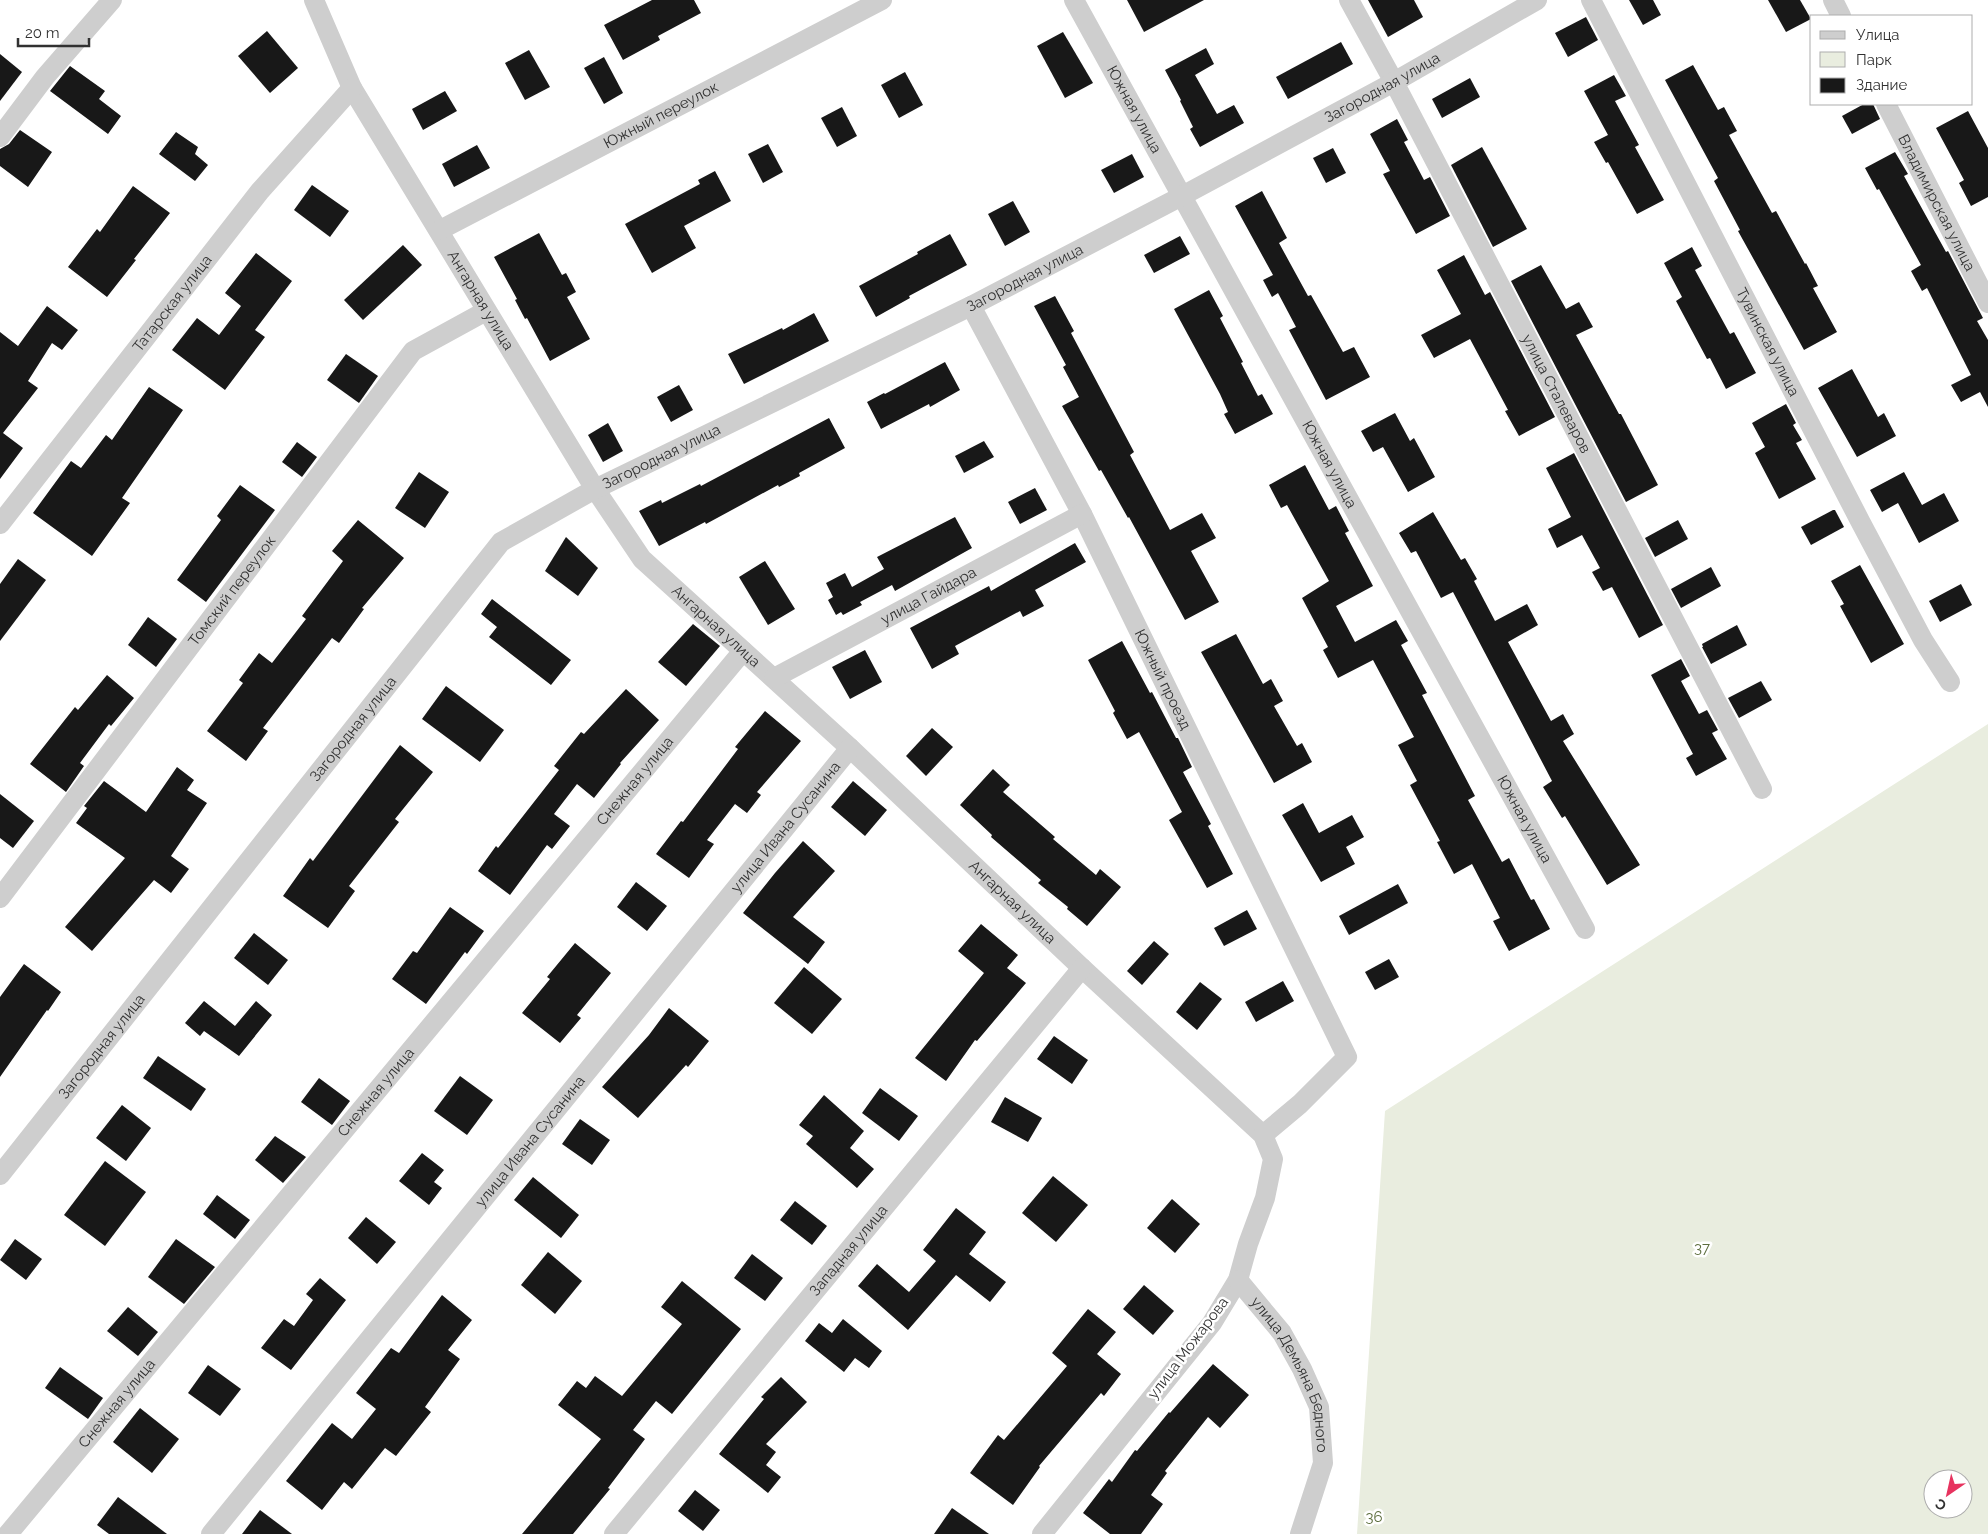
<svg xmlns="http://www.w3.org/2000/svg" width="1988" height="1534" viewBox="0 0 1988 1534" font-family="Raleway,sans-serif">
<rect width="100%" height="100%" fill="#fff"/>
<path fill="#e9eddf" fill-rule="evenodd" d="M 1988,724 L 1988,1534 L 1357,1534 L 1385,1111 ZM 1933,1479 L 1963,1479 L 1963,1509 L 1933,1509 Z"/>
<g fill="#181818">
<polygon points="652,0 694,0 701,13 658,36 660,40 623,60 604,25"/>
<polygon points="1127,0 1204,0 1144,32"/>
<polygon points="1368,0 1414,0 1423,17 1388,37"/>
<polygon points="1629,0 1653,0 1661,15 1643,25"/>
<polygon points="1768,0 1800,0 1811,19 1786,32"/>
<polygon points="1586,17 1598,40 1568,57 1555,33"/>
<polygon points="267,31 298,68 270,93 238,56"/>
<polygon points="1063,32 1093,83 1065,98 1037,46"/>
<polygon points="1341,42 1353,64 1288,99 1276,77"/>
<polygon points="1206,48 1214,64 1195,75 1217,114 1234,105 1244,123 1200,147 1190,129 1193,127 1180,101 1181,100 1165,70"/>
<polygon points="529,50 550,87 525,100 505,63"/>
<polygon points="0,54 22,72 0,101"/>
<polygon points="604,57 623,93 604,104 584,68"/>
<polygon points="1693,65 1718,110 1724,107 1737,131 1729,135 1772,213 1776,211 1805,264 1806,263 1818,286 1813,288 1837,332 1804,350 1738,231 1740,230 1714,181 1718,178 1665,80"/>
<polygon points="70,66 105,91 99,99 121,116 108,134 50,91"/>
<polygon points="905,72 923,105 899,118 881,85"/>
<polygon points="1614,75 1626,96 1615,101 1639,145 1635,147 1664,200 1637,214 1608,162 1606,163 1594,142 1608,135 1584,91"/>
<polygon points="1470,78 1480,97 1442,118 1432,99"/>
<polygon points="445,91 457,111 423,130 412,109"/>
<polygon points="1864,104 1873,104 1880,119 1852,134 1842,116"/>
<polygon points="842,107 857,136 837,147 821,118"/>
<polygon points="1968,111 1988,148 1988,197 1971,206 1959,183 1964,180 1936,128"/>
<polygon points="1397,119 1408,140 1404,142 1424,180 1430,177 1450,216 1416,234 1383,174 1390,171 1370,134"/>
<polygon points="20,130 52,152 28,187 0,166 0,149 9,144"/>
<polygon points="176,132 198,147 195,154 208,165 195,181 159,154"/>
<polygon points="768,144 783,172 763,183 748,154"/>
<polygon points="477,145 490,168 454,187 442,164"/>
<polygon points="1482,147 1527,229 1493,247 1451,165"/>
<polygon points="1333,148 1346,173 1326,183 1313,158"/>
<polygon points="1895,152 1908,174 1904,176 1946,252 1948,251 1983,318 1977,321 1988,340 1988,407 1980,392 1961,402 1951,385 1971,375 1927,288 1922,291 1911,271 1921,265 1879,189 1877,190 1865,168"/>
<polygon points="1132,154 1144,177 1114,193 1101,170"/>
<polygon points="715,171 731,201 684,226 696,248 652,273 625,224 700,184 698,180"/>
<polygon points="312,185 349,211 330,237 294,210"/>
<polygon points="133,186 170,213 134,259 136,260 107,297 68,267 97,229 100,232"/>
<polygon points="1262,191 1287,238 1279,243 1308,296 1311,295 1343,352 1354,347 1370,377 1326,400 1289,330 1296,327 1278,293 1272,297 1263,280 1273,275 1235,206"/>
<polygon points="1013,201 1030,232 1005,246 988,214"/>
<polygon points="539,233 562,275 566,273 576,292 567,297 590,339 550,361 527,318 525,319 515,300 517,299 494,257"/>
<polygon points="950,234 967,265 909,296 910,298 876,317 859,286 918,254 917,252"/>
<polygon points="1180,236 1190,254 1154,273 1144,255"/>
<polygon points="403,245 422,265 363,320 344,300"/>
<polygon points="1692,247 1702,266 1695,270 1730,334 1734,332 1756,373 1726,389 1710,358 1707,359 1676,301 1682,297 1664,263"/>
<polygon points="256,253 292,281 255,330 265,337 225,390 172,350 197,318 219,335 241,306 225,293"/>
<polygon points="1464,255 1485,295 1490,292 1555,417 1519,436 1505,411 1508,410 1470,339 1434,358 1421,335 1461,314 1437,270"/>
<polygon points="1541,265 1566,309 1579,302 1593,327 1576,335 1619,414 1621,414 1658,485 1626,502 1511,281"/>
<polygon points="1209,290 1223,316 1220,318 1243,362 1241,363 1258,396 1262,394 1273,414 1235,434 1224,414 1228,412 1220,394 1174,309"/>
<polygon points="1055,296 1074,331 1071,333 1134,452 1130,455 1170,530 1202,513 1216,538 1191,551 1219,602 1185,620 1129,517 1128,518 1101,470 1099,471 1062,406 1079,397 1063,367 1066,365 1034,306"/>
<polygon points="47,306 78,330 62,350 52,343 28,381 38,388 3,433 23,448 0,479 0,332 18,346"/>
<polygon points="814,313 829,341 744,384 728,354 782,328 783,330"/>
<polygon points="346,354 378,376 359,403 327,380"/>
<polygon points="945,362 960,390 930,407 929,404 881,429 867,402 884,393 885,394"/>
<polygon points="1852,369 1878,417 1884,413 1896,436 1857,457 1818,388"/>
<polygon points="679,385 693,410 671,422 657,397"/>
<polygon points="149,387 183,410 122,498 130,503 92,556 33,513 71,461 81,468 106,435 112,440"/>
<polygon points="1786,404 1796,423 1793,425 1802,440 1796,443 1816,479 1779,499 1755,453 1765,447 1752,423"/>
<polygon points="1395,413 1410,441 1414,438 1435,477 1408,492 1383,447 1373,452 1361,431"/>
<polygon points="829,418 845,448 799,473 800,476 779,487 778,485 706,524 705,522 659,546 639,511 661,500 662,503 700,484 701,486"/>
<polygon points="608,423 623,451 603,462 588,435"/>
<polygon points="984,441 994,457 964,473 955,456"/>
<polygon points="297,442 317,457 302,477 282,462"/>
<polygon points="1574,453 1663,625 1639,638 1612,587 1603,591 1592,572 1600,568 1582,535 1557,548 1548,529 1571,517 1546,468"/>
<polygon points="1305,465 1329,510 1336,506 1349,531 1345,533 1373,586 1336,606 1355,642 1396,620 1408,641 1401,645 1427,693 1422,695 1475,796 1468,800 1502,862 1509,858 1531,900 1534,899 1550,929 1509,951 1493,921 1500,918 1472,864 1454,874 1437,842 1440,841 1410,785 1417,781 1398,745 1414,737 1373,660 1338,678 1323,650 1328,647 1302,598 1329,581 1287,505 1281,508 1269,485"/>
<polygon points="419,472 449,492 425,528 395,508"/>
<polygon points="1904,472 1922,505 1944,493 1959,521 1919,543 1898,503 1882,512 1870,490"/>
<polygon points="240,485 275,510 206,602 177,580 221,520 217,516"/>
<polygon points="1035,488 1047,510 1020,524 1008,502"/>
<polygon points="1833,510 1835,510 1844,527 1811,545 1801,527"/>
<polygon points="1433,512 1461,560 1465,558 1477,579 1474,581 1495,621 1527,604 1538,625 1508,642 1551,721 1563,714 1574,734 1563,741 1640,865 1607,885 1565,816 1562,818 1543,787 1552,781 1453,592 1441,598 1416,551 1411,553 1399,533"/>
<polygon points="955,517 972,548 895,591 892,585 860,602 862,605 843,615 841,612 836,615 828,600 833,597 826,583 845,573 852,587 884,569 877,557"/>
<polygon points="358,520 404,558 362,608 364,609 339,643 332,638 263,728 268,731 246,761 207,731 243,683 239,680 259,653 272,663 306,619 302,616 343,561 332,551"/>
<polygon points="1678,520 1688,539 1655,557 1645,538"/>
<polygon points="566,537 598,568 578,596 545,571"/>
<polygon points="1075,543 1086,562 1035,590 1044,606 1023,617 1020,611 955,646 959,654 932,669 910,628 989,586 991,591"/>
<polygon points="18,559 46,580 0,641 0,584"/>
<polygon points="765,561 795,609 768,625 739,577"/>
<polygon points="1860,565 1904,644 1871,663 1840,606 1844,604 1831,581"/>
<polygon points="1711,567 1721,586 1681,608 1671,589"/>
<polygon points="1961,584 1972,605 1940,622 1929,601"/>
<polygon points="492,599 571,660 551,685 489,637 497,627 481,614"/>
<polygon points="148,617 177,639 156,667 128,645"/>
<polygon points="693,624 720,646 686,686 658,662"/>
<polygon points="1737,625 1747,645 1711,664 1702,647 1703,647 1702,644"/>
<polygon points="1236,634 1263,684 1271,679 1283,701 1274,706 1297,746 1302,743 1312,762 1274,783 1201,652"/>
<polygon points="1122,641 1150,693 1152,692 1176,738 1178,738 1192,767 1183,772 1211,824 1208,826 1233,874 1207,888 1169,820 1182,812 1139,732 1127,739 1113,713 1115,711 1088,660"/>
<polygon points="865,650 882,682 850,699 832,667"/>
<polygon points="1681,659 1690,676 1681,681 1699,714 1707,710 1718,730 1712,733 1727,759 1696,776 1686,758 1693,754 1651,675"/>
<polygon points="107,675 134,698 111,726 109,724 80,763 84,766 66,792 30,764 75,707 78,710"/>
<polygon points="1761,681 1772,700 1739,718 1728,698"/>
<polygon points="446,686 504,730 480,762 422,719"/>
<polygon points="626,689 659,720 620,763 621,764 594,798 577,784 554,814 570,826 552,849 547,845 510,895 478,871 496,846 498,848 559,770 554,766 581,732 584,734"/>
<polygon points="765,711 801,741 757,792 761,795 747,813 735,804 707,840 714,844 689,878 656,854 681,821 683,822 738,749 735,747"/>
<polygon points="932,728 953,747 926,776 906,756"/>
<polygon points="400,745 433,772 395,819 399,822 349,886 355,891 328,928 283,896 310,858 313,861"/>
<polygon points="177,767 194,780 187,790 207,803 171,856 189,869 171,893 154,880 92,951 65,927 125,858 76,823 87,808 84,806 104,781 146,812"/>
<polygon points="993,769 1010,785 1003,792 1055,837 1053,839 1096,875 1100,869 1121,887 1087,926 1067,909 1068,907 1038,883 1041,880 991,837 992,835 960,805"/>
<polygon points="853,781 887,810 865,836 831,807"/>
<polygon points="0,794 34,821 13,848 0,838"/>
<polygon points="1303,803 1319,833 1352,815 1364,837 1346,847 1355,864 1321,882 1282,815"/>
<polygon points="803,841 835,871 793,917 825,942 808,964 743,913 775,873"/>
<polygon points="636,882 667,906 647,931 617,907"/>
<polygon points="1398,884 1408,903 1349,935 1339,916"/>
<polygon points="450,907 484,931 467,954 465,952 426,1004 392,979 413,951 417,953"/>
<polygon points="1247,910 1257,929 1224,946 1214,928"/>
<polygon points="981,924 1018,955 1007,968 1026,983 977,1041 975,1040 946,1081 915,1058 984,973 958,951"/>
<polygon points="254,933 288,960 268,985 234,958"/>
<polygon points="1154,941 1169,954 1142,985 1127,971"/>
<polygon points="575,943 611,973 577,1015 581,1018 560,1043 522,1013 550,979 547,977"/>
<polygon points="1389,959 1399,977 1375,990 1365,972"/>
<polygon points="24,964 61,992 48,1011 47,1010 0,1077 0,997"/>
<polygon points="804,967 842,999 812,1034 774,1003"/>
<polygon points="1283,981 1294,1001 1256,1022 1245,1002"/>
<polygon points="1200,982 1222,999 1197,1030 1176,1012"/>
<polygon points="204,1001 235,1026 256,1001 272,1015 239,1056 204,1031 200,1036 185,1023"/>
<polygon points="669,1008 709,1041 688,1067 686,1065 638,1118 602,1087 649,1035"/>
<polygon points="1054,1036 1088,1060 1072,1084 1037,1059"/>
<polygon points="158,1056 206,1089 191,1111 143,1078"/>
<polygon points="460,1076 493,1100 467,1135 434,1111"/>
<polygon points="319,1078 350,1101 332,1125 301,1102"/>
<polygon points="880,1088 918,1116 899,1141 862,1113"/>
<polygon points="824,1095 864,1131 850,1148 874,1169 857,1188 806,1144 813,1136 799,1125"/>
<polygon points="1005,1097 1042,1118 1028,1142 991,1122"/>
<polygon points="122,1105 151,1128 126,1161 96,1138"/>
<polygon points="580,1119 610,1140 592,1165 562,1144"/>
<polygon points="275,1136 306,1157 283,1183 255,1160"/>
<polygon points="422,1153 444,1170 434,1182 442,1188 429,1205 399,1181"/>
<polygon points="105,1161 146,1192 105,1246 64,1215"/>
<polygon points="1053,1176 1088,1205 1056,1242 1022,1213"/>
<polygon points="533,1177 579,1215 561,1238 514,1200"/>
<polygon points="217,1195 250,1220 235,1239 203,1214"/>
<polygon points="1172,1199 1200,1224 1175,1253 1147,1228"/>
<polygon points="795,1201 827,1226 812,1245 780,1220"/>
<polygon points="956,1208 986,1232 969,1254 1006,1282 990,1302 956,1275 908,1330 858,1286 877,1264 909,1292 936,1261 923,1250"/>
<polygon points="366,1217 396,1242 377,1264 348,1238"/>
<polygon points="15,1239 42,1259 26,1280 0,1260"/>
<polygon points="176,1239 215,1267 184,1304 148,1277"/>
<polygon points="548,1252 582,1281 555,1314 521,1285"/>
<polygon points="752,1254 783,1278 765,1301 734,1278"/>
<polygon points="320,1278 346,1300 291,1370 261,1348 284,1319 294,1326 313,1300 306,1294"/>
<polygon points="682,1281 741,1329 672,1414 656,1401 633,1430 645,1439 608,1488 610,1489 573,1534 522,1534 601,1439 558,1405 577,1381 586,1388 595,1376 622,1396 682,1324 661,1307"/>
<polygon points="1144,1285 1174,1311 1153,1335 1123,1309"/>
<polygon points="442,1295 472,1320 448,1350 460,1359 425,1407 431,1412 396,1456 385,1448 352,1489 344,1482 322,1510 286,1481 332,1423 352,1439 376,1409 356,1393 391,1348 399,1353"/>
<polygon points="128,1307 158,1332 138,1356 107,1331"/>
<polygon points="1088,1309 1116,1332 1097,1354 1121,1374 1104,1396 1101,1393 1039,1466 1040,1467 1013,1505 970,1473 998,1435 1004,1440 1067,1366 1052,1353"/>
<polygon points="843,1319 882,1351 869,1368 855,1358 844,1372 805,1341 819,1323 832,1333"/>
<polygon points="1213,1364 1249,1395 1220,1428 1208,1417 1165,1471 1167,1473 1151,1495 1163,1504 1141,1534 1110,1534 1083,1513 1109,1479 1112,1482 1135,1450 1137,1451 1169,1412 1170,1413"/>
<polygon points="208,1365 241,1389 220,1416 188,1393"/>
<polygon points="60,1367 103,1398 88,1419 45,1388"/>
<polygon points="781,1377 807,1402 766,1444 776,1452 766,1465 781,1477 768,1493 719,1454 764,1399 761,1397"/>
<polygon points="140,1408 179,1439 152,1473 113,1442"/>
<polygon points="695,1490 720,1510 703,1531 678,1511"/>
<polygon points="118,1497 167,1534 109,1534 97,1525"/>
<polygon points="952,1508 989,1534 934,1534"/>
<polygon points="260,1510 292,1534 242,1534"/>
</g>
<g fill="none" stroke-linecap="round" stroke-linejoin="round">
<g stroke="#cecece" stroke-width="20">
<path id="s1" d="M 314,0 L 352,88 L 595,489 L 642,559 L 850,748 L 1082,968 L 1263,1135 L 1273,1159 L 1265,1198 L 1248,1244 L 1238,1280 L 1212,1323 L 1042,1534"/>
<path id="s2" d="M 1074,0 L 1585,929"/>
<path id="s3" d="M 1349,0 L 1394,82 L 1762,789"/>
<path id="s4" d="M 1591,0 L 1860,521 L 1923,640 L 1950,682"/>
<polyline points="1833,0 1841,16"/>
<path id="s5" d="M 1886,104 L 1988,303"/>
<polyline points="0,137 45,77 112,0"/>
<path id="s6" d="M 440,230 L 882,0"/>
<path id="s7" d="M 971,306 L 1082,514 L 1347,1057 L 1300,1104 L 1263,1135"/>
<path id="s8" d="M 0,524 L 260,191 L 352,88"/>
<path id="s9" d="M 774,678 L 1082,514"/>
<path id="s10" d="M 0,898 L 413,351 L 486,311"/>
<path id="s11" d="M 0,1175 L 501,542 L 595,489 L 971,306 L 1182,196 L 1394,82 L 1537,0"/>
<path id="s12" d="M 1238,1280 L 1282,1333 L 1302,1369 L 1319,1407 L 1323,1463 L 1300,1534"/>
<path id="s13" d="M 8,1534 L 743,651"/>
<path id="s14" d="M 211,1534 L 850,748"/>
<path id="s15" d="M 614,1534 L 1082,968"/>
</g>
</g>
<g text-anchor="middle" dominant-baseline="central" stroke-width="5" stroke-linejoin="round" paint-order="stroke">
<g font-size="15" fill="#313131" stroke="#fff">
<text stroke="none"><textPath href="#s11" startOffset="1799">Загородная улица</textPath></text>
<text stroke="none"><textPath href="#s2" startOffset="125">Южная улица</textPath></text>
<text stroke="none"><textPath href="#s6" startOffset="249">Южный переулок</textPath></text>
<text stroke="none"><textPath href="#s5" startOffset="111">Владимирская улица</textPath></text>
<text stroke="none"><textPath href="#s11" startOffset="1394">Загородная улица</textPath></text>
<text stroke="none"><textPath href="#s1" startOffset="344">Ангарная улица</textPath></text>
<text stroke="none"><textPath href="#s8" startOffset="280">Татарская улица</textPath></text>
<text stroke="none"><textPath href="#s4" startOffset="385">Тувинская улица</textPath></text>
<text stroke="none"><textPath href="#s3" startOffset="445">улица Сталеваров</textPath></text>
<text stroke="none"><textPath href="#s11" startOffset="989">Загородная улица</textPath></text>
<text stroke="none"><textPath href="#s2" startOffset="530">Южная улица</textPath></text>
<text stroke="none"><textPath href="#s10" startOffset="385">Томский переулок</textPath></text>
<text stroke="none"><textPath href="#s9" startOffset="175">улица Гайдара</textPath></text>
<text stroke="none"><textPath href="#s1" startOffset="749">Ангарная улица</textPath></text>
<text stroke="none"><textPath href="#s7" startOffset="420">Южный проезд</textPath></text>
<text stroke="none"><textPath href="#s11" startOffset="569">Загородная улица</textPath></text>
<text stroke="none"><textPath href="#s13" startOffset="980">Снежная улица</textPath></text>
<text stroke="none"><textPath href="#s2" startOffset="935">Южная улица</textPath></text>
<text stroke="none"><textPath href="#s14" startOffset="911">улица Ивана Сусанина</textPath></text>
<text stroke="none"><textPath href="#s1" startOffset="1154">Ангарная улица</textPath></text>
<text stroke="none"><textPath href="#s11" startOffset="164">Загородная улица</textPath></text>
<text stroke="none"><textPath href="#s13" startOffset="575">Снежная улица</textPath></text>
<text stroke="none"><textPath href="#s14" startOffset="506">улица Ивана Сусанина</textPath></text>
<text stroke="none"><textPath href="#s15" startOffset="368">Западная улица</textPath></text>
<text transform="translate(1188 1348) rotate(-53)">улица Можарова</text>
<text stroke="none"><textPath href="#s12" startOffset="111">улица Демьяна Бедного</textPath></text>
<text stroke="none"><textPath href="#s13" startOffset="170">Снежная улица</textPath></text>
</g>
<g font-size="15" fill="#5c6d3d" stroke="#fff">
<text x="1702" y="1248">37</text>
<text x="1374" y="1517">36</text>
</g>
</g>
<rect x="1810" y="15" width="162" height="90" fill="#ffffff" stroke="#adadad"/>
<rect x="1820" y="31" width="25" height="8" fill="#cecece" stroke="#adadad"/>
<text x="1856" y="40" font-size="15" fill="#313131">Улица</text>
<rect x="1820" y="52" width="25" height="15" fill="#e9eddf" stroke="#adadad"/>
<text x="1856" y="65" font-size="15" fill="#313131">Парк</text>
<rect x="1820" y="78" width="25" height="15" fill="#181818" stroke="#adadad"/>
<text x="1856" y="90" font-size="15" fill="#313131">Здание</text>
<g transform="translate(1948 1494) rotate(214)"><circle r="24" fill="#ffffff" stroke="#adadad"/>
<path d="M0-4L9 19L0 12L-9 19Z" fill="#e7335f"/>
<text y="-8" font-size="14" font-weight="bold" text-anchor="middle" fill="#313131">С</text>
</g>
<path d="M18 38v8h71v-8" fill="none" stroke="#313131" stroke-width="2.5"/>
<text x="25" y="38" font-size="15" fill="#313131" stroke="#ffffff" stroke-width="4" paint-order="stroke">20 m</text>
</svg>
